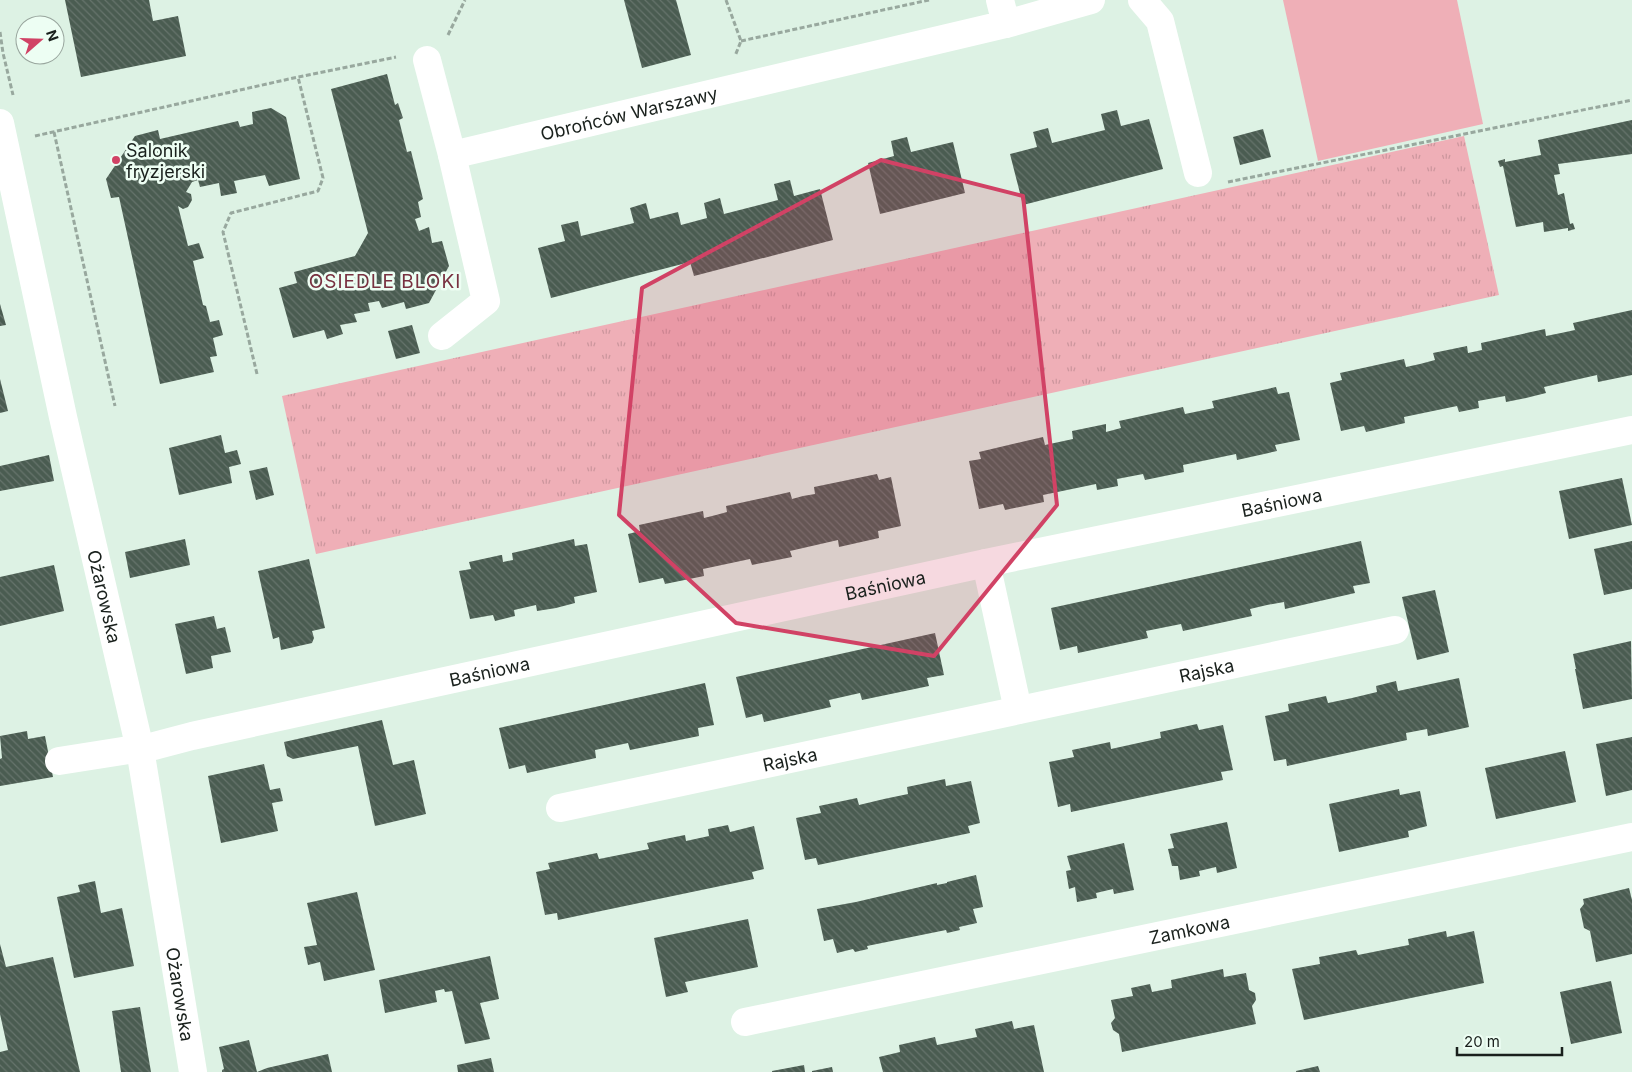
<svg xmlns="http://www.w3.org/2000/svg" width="1632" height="1072" viewBox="0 0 1632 1072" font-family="Inter,sans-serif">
<defs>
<pattern id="grass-tufts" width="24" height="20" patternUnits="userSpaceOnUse" patternTransform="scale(1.25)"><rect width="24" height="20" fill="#efafb7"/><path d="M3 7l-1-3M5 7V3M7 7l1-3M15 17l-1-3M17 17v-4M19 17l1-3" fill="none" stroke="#cc969d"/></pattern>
<pattern id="building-back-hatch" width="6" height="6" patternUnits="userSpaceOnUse" patternTransform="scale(1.25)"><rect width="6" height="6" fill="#4a5c51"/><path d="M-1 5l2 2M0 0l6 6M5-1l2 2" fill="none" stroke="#66746c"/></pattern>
</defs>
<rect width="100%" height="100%" fill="#ddf2e4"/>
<polygon fill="url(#grass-tufts)" points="1464,136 1499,295 316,554 282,396"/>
<polygon fill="#efafb7" points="1283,0 1457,0 1483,124 1318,161"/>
<g fill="url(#building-back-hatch)">
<polygon points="65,0 149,0 153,21 178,16 186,56 81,77"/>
<polygon points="624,0 676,0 691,55 642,68"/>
<polygon points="387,74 395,105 398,103 403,118 399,120 407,152 411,151 423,199 418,202 421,217 415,219 419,231 429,227 432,243 442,241 449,266 429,303 406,309 404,302 382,308 379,301 368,303 370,311 354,314 357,322 340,325 343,334 327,339 324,330 293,338 279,288 297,283 294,272 355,256 368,233 331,89"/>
<polygon points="271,108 286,117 300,179 269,186 265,175 234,181 237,193 221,196 219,183 200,187 198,180 192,182 186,192 191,194 192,200 188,207 183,209 178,206 188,246 199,243 204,258 193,261 203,305 206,306 210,322 219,320 223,335 213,338 217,356 210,357 214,372 160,384 119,197 111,198 106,179 135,136 158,130 160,139 238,121 240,127 253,124 252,112"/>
<polygon points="1117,110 1121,126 1149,119 1163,169 1023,205 1010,154 1037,147 1033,132 1048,128 1052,143 1105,130 1101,114"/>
<polygon points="1632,120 1632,154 1558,164 1560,174 1554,175 1558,195 1564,193 1570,224 1573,223 1575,229 1568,231 1568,228 1544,232 1543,222 1516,227 1503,166 1500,167 1498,161 1505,159 1505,162 1541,155 1538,140"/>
<polygon points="1263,129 1271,157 1240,165 1233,137"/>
<polygon points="907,137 911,152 953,142 965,193 880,214 868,163 894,156 891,141"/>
<polygon points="790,180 794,196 820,189 833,240 694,276 690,262 551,298 538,248 565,241 561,225 578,221 581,236 634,223 630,208 646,203 650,219 678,212 681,225 707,218 704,203 720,198 724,214 778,200 774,184"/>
<polygon points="0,304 6,325 0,326"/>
<polygon points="1632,310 1632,375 1598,382 1597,375 1544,387 1546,393 1526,398 1506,402 1505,396 1478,401 1479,408 1459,412 1457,406 1404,417 1405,423 1366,432 1364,426 1341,431 1330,383 1342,380 1340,373 1404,359 1406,367 1420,364 1435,360 1433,353 1467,346 1468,353 1482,350 1481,343 1545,329 1546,336 1561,333 1575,330 1573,323"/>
<polygon points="412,325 420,353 396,359 388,331"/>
<polygon points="0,379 8,411 0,413"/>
<polygon points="1276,387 1278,394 1289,392 1300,440 1275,445 1277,451 1237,460 1236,454 1183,465 1184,472 1145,480 1143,474 1117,479 1118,486 1097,490 1096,484 1043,495 1044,502 1005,510 1003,504 979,509 969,461 981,459 979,452 1043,437 1045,445 1073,439 1072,431 1106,424 1106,432 1121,428 1119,421 1183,407 1185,414 1214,408 1212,401"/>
<polygon points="221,435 225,453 237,450 241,464 229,467 232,483 179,495 169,448"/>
<polygon points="49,455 54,481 0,491 0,466"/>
<polygon points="267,467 274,495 256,500 249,471"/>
<polygon points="877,474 879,480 891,477 901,526 878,531 879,538 839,547 838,540 790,551 792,557 752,565 750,559 703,569 704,576 665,584 663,578 639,583 628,534 640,531 639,525 703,511 704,518 716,515 727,512 726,506 790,492 792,499 803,496 815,494 814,487"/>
<polygon points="1622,478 1632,525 1569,539 1559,491"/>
<polygon points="185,539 190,565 130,578 125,552"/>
<polygon points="574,539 575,546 587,544 597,592 574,597 575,603 556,608 537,611 536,605 514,610 515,616 495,621 493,615 470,619 459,571 471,569 469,562 501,555 502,555 503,562 513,560 512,553"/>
<polygon points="1361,541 1370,583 1353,586 1355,593 1285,609 1284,602 1267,605 1250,609 1252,616 1183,631 1181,624 1146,631 1148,638 1078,653 1077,646 1060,650 1051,608"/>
<polygon points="1632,541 1632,589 1604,595 1594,549"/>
<polygon points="309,559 325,628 312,631 314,638 312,643 281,650 279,637 273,639 258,571"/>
<polygon points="54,565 64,611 0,626 0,577"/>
<polygon points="1435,590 1449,652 1417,660 1402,597"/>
<polygon points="214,616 217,629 225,627 231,652 211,656 213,668 186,674 175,624"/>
<polygon points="935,633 944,675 927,678 929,686 862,700 860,693 829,700 831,707 764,722 762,714 746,718 736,677"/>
<polygon points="1631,641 1632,699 1583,709 1575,669 1576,669 1573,654"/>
<polygon points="1459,678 1469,727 1428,736 1427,729 1406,733 1407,740 1287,766 1286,759 1274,761 1265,716 1289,711 1288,704 1326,696 1328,703 1352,698 1377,692 1376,686 1396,681 1398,691"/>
<polygon points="705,683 714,725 698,728 699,736 630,750 628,743 595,750 596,758 527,773 525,765 509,769 499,728"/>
<polygon points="382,720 393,765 414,760 426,814 375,826 358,746 293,759 287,756 284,742"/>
<polygon points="1197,724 1199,730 1223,725 1233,770 1221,772 1223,780 1071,812 1070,804 1058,807 1049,762 1074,757 1072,750 1110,742 1111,749 1161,738 1160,732"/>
<polygon points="27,731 28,739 45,736 53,777 0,786 0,759 2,758 0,736"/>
<polygon points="1632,737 1632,790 1606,796 1596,744"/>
<polygon points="1565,751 1576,802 1496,819 1485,768"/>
<polygon points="264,764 270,790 280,788 283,801 272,803 278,831 221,843 208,776"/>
<polygon points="945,779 946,786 971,781 980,823 968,826 970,833 818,865 816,858 805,860 796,818 821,813 819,806 857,798 859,805 884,799 908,794 907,787"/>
<polygon points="1399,789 1400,795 1420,791 1427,826 1408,831 1409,837 1339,852 1329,804"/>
<polygon points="1227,822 1237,868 1217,873 1216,867 1199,871 1200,876 1180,880 1178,866 1172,866 1168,849 1174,848 1170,834"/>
<polygon points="728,825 730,832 754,826 764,869 752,872 754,879 558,920 557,913 545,915 536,872 550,869 548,863 597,853 599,859 649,849 647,843 665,839 685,835 686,841 709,836 708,829"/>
<polygon points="1124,843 1134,890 1114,894 1113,889 1096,893 1097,898 1077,902 1075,887 1069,889 1066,871 1071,870 1067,856"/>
<polygon points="976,875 983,907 973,909 977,923 959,927 960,930 947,933 946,930 867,946 868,949 855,952 853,949 837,953 833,939 824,941 817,909 856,902 937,883 937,885 947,883 947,882"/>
<polygon points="95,881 101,913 122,908 134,966 74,978 57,897 80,892 78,885"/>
<polygon points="1629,888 1632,900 1632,954 1596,962 1590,931 1584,928 1580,909 1584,904 1583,899"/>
<polygon points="357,892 375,970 324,981 320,962 308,965 304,947 317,945 307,903"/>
<polygon points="748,919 758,967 685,982 688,992 666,997 654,938"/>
<polygon points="1446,931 1447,937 1474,931 1484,983 1304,1020 1292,969 1320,964 1319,957 1356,950 1358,955 1383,950 1409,945 1408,939"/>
<polygon points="0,944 6,967 53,957 80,1072 0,1072 0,1052 8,1050 0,1014"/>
<polygon points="490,956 499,999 480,1003 490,1039 465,1044 452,991 445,992 444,989 435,991 437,1002 385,1013 379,980"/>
<polygon points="1223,969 1224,977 1246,973 1249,990 1255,993 1256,1000 1252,1006 1256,1024 1122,1052 1119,1034 1113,1030 1111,1023 1115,1018 1111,1000 1133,996 1131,988 1150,984 1152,992 1172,988 1171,980"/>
<polygon points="1611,981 1622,1033 1571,1044 1560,992"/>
<polygon points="140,1007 151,1072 121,1072 112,1011"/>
<polygon points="1012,1021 1014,1029 1034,1025 1044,1072 883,1072 879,1057 900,1052 899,1045 935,1037 937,1045 977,1037 975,1029"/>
<polygon points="249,1040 257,1072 222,1072 222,1070 224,1069 219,1047"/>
<polygon points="328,1054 332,1072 257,1072 267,1068"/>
<polygon points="491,1058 494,1072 458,1072 457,1065"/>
<polygon points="804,1065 805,1072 772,1072 772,1071"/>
<polygon points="1318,1066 1320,1072 1296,1072 1296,1071"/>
<polygon points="832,1067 833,1072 812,1072 812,1071"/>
</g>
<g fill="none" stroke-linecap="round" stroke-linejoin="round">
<g stroke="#98a89e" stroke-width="3" stroke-dasharray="5 2.5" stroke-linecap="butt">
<polyline points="726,0 741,41 735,56"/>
<polyline points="0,32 3,53 13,95"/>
<polyline points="448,35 465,0"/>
<polyline points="741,41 929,0"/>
<polyline points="54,132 115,406"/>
<polyline points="35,136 298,77 396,57"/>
<polyline points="1228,182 1632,100"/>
<polyline points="257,374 223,232 231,213 318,191 323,178 298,77"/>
</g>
<g stroke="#fff" stroke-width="28">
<polyline points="1142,0 1160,21 1198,173"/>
<polyline points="1006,24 1091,0"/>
<polyline points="427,60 452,155"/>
<path id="s1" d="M 0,123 L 63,417 L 140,749 L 193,1072"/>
<path id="s2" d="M 442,336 L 486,301 L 452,155 L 1006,24 L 1000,0"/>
<polyline points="986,563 1018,710"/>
<path id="s3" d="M 59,761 L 154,746 L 192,736 L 986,563 L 1632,430"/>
<path id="s4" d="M 560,808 L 1395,630"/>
<path id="s5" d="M 745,1022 L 1632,837"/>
</g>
</g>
<path fill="#d14265" fill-opacity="0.2" stroke="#d14265" stroke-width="4" stroke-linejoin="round" d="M 881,160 L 1023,196 L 1057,505 L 934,656 L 736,623 L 619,515 L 642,288 Z"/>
<circle fill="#d14265" stroke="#edfef3" stroke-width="2" cx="116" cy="160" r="5"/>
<g text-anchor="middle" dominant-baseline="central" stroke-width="5" stroke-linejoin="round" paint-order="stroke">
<g font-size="18" fill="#19201c" stroke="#edfef3">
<text stroke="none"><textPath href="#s2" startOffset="388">Obrońców Warszawy</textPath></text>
<text stroke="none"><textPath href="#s3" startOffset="1250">Baśniowa</textPath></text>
<text stroke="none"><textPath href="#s3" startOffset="845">Baśniowa</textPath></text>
<text stroke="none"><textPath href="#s1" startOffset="485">Ożarowska</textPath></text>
<text stroke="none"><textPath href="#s4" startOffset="661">Rajska</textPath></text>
<text stroke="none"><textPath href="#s3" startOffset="440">Baśniowa</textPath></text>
<text stroke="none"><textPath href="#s4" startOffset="235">Rajska</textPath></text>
<text stroke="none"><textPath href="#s5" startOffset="454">Zamkowa</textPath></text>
<text stroke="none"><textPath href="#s1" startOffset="890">Ożarowska</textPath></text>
</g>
<g font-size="18" fill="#19201c" stroke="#edfef3" text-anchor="start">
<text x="126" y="150">Salonik<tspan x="126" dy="21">fryzjerski</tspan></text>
</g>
<g font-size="19" letter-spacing="1" fill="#783140" stroke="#edfef3">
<text x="385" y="281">OSIEDLE BLOKI</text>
</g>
</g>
<g transform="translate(40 40) rotate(70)"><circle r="24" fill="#edfef3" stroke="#98a59d"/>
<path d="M0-4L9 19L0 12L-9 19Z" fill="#d14265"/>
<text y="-8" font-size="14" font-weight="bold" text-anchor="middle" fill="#19201c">N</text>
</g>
<path d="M1457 1047v8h105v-8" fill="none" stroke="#19201c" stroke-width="2.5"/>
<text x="1464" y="1047" font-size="15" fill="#19201c" stroke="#edfef3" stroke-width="4" paint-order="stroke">20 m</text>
</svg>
